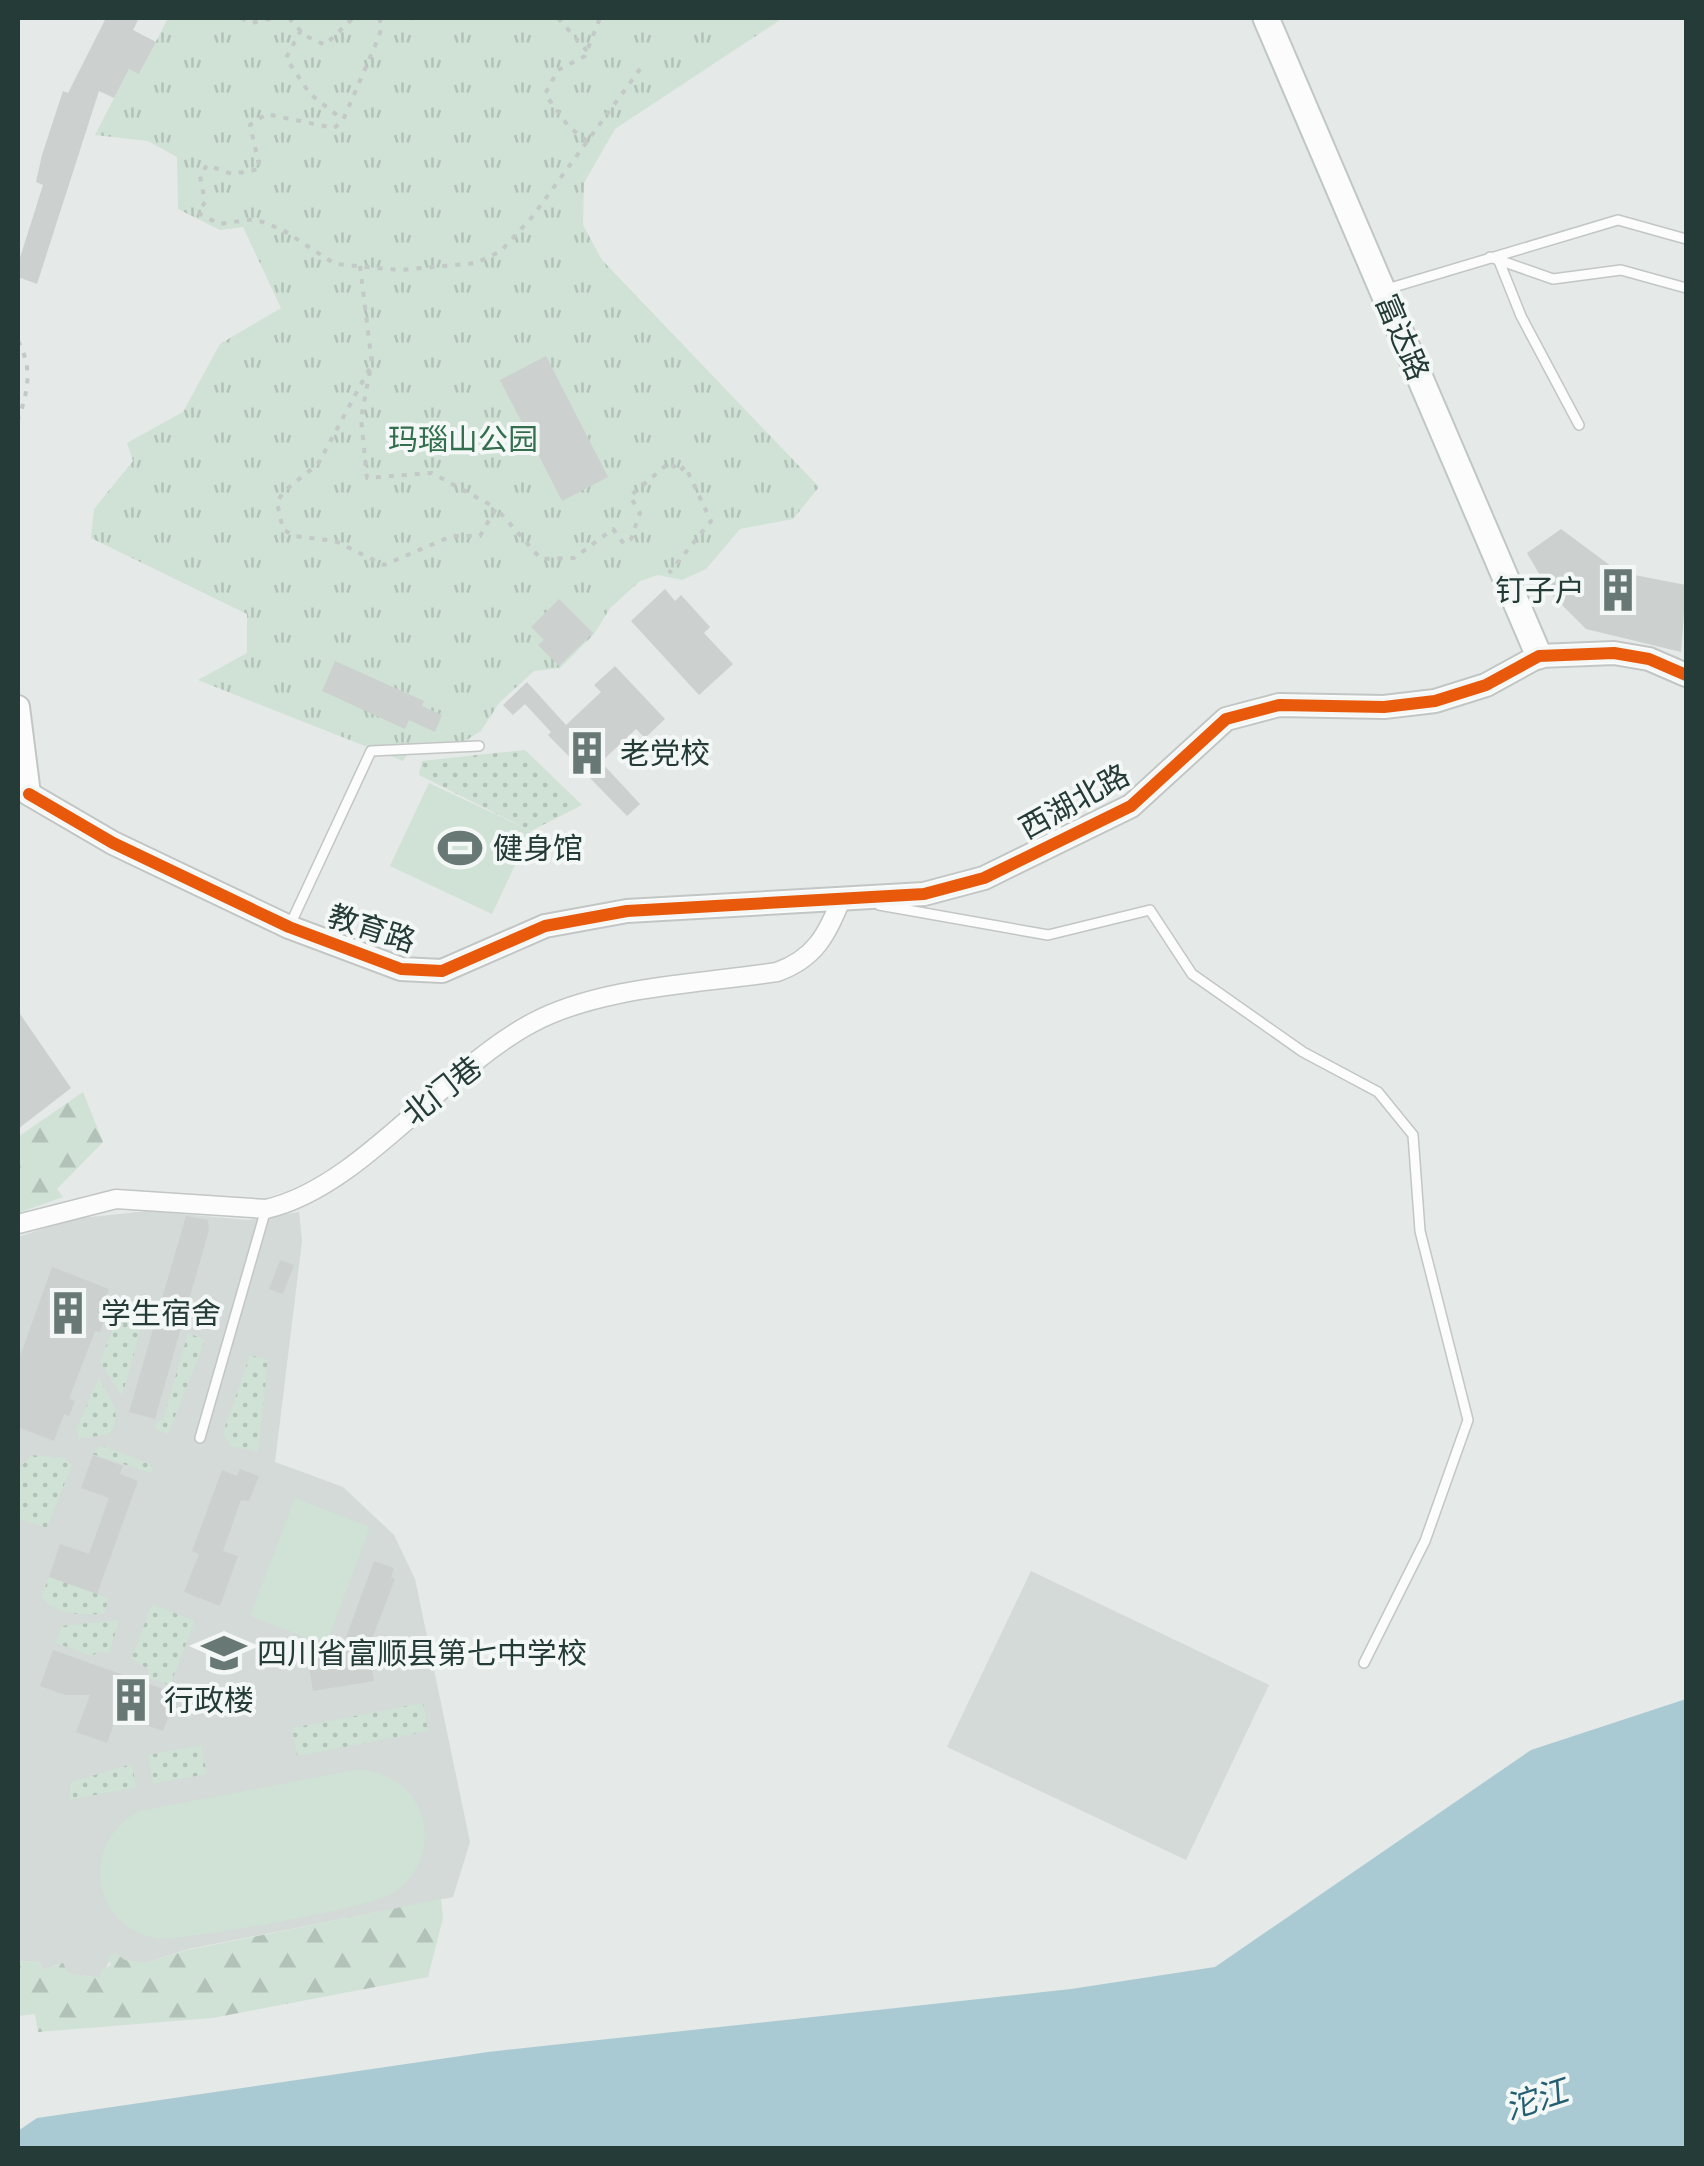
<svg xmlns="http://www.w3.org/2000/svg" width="1704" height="2166" viewBox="0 0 1704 2166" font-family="'Archivo Narrow','Noto Sans SC',sans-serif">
<defs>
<pattern id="grass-dots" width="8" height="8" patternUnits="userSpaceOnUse" patternTransform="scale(2.5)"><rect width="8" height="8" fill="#d0e1d6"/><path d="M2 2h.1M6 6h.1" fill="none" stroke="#b2c2b8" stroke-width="1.8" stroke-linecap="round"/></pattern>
<pattern id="forest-firs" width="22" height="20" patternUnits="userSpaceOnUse" patternTransform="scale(2.5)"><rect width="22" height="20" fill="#d0e1d6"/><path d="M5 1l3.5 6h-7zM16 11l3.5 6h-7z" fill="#b2c2b8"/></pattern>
<pattern id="park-tufts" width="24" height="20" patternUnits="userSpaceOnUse" patternTransform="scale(2.5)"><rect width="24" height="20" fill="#d0e1d6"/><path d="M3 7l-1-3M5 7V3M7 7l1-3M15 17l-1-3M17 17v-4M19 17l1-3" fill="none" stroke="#b2c2b8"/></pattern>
</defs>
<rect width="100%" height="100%" fill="#e5e9e7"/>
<g fill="#d3dad7">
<polygon points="148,1211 248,1220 299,1212 302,1241 275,1462 343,1487 394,1535 415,1579 470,1842 453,1897 189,1949 145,1963 125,1960 114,1953 100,1978 68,1973 59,1964 44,1970 39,1962 18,1961 18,1237 72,1219"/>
<polygon points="1031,1571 1269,1685 1186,1860 947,1747"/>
</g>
<g fill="url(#grass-dots)">
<polygon points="525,750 582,805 531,831 419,775 422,761"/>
<polygon points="125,1311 140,1314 143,1321 122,1396 100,1362 118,1315"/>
<polygon points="188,1333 205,1340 168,1434 155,1429 158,1420 163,1420"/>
<polygon points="250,1355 268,1360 258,1452 230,1446 223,1433"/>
<path d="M 99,1377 C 107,1396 126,1415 109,1434 L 79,1439 L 76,1430 Z"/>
<polygon points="100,1445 150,1464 154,1474 92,1454"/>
<polygon points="31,1455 65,1458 72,1465 47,1528 18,1519 18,1470"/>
<path d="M 49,1577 L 109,1598 L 104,1614 C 80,1615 57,1615 41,1597 Z"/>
<polygon points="152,1604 195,1621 170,1685 149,1678 147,1668 131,1659"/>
<polygon points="119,1620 109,1654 99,1651 92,1656 56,1643 61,1626"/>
<polygon points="423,1703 428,1731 297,1756 292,1728"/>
<polygon points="201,1745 207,1774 153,1784 148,1755"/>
<polygon points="132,1764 136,1787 69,1800 71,1782"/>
</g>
<g fill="url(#forest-firs)">
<polygon points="83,1092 103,1142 57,1189 63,1197 18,1213 18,1137"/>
<polygon points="441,1899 443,1918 428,1977 212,2018 38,2032 35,2014 18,2016 18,1961 39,1962 44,1970 63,1963 68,1973 99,1978 101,1970 111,1965 108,1957 115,1953 125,1960 145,1963 188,1950"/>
</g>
<polygon fill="url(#park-tufts)" points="168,18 783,18 615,129 584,183 583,225 602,260 819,487 793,519 740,529 706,569 682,580 658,575 640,581 610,608 594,634 560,668 534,671 499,703 481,731 465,741 414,743 403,761 198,680 247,653 247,614 91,538 94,509 133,461 127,443 183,412 220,344 281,308 243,227 220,230 178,209 177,157 148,141 95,135 129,69 140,73"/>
<g fill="#d0e1d6">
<polygon points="429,783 531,831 492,914 390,866"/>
<polygon points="295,1498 370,1527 326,1645 250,1616"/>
<path d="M 360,1769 C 387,1773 409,1785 420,1811 C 432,1839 421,1874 395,1892 C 370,1909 200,1937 163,1939 C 92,1931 77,1845 139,1811 Z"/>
</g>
<polygon fill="#aacad3" points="1686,1699 1686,2148 18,2148 18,2131 37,2118 488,2052 1071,1989 1215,1967 1531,1750"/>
<g fill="#ccd1cf">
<polygon points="106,18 139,18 133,30 156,42 139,74 129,69 114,98 99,91 37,284 18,277 18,264 43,185 36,182 42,155 63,91 68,93"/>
<polygon points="546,356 608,477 562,501 500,380"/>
<polygon points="1561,529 1619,572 1686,585 1681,652 1586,629 1551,594 1527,553"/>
<polygon points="665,589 675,601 681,595 710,627 704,633 733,664 699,695 631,621"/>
<polygon points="559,599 593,633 559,666 538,645 544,640 531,627"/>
<polygon points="335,661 424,701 422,706 442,715 435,732 409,720 405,729 322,691"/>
<polygon points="615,666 665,719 645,738 636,729 601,762 640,804 627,816 548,735 551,732 525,704 513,715 503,705 527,682 566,725 601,692 594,685"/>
<polygon points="18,1011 71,1088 18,1129"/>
<polygon points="186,1216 208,1220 209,1230 155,1419 129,1412"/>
<polygon points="280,1260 294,1265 283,1294 269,1289"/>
<polygon points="52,1267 109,1289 100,1315 105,1317 100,1332 95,1331 69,1399 75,1401 69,1416 64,1414 54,1441 18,1427 18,1362"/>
<polygon points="93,1455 123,1466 120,1474 138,1481 97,1594 49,1577 60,1544 89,1554 109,1498 81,1488"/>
<polygon points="240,1469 259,1476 249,1501 241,1500 223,1551 238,1556 220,1606 184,1592 199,1554 192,1551 222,1470 237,1476"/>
<polygon points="374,1561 394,1568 391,1577 395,1579 368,1649 374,1681 313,1691 308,1662 341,1651"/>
<polygon points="53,1650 177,1694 163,1731 138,1722 120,1707 107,1743 76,1732 90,1695 65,1695 40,1686"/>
</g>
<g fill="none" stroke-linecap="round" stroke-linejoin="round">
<g stroke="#c2c6c4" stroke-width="12">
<g id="service">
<polyline points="1490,257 1553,279 1621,270 1686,288"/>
<polyline points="1499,261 1521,316 1579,425"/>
<polyline points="1387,289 1618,220 1686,239"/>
<polyline points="879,905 1048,935 1150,910 1192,974 1303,1052 1378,1092 1413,1135 1420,1231 1468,1420 1425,1541 1364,1663"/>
<polyline points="290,925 371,751 479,746"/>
<polyline points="200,1438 266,1209"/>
</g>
</g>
<g stroke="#c2c6c4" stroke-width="21">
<path id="minor" d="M 18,1224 L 116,1199 L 266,1209 C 360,1188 442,1071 532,1023 C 601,986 699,984 777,972 C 816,958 826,935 842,898"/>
</g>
<g stroke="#c2c6c4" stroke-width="26">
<g id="tertiary">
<polyline points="18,707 29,794"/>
<polyline points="29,794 113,843 289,927 401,969 442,971 545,926 627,911 924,894 984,878 1131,806 1226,719 1279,705 1384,707 1435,701 1486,685 1539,656 1614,653 1649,659 1686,675"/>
</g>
</g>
<g stroke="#c0c7c5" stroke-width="29">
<polyline id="secondary" points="1266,18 1539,656"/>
</g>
<g stroke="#c2c9c7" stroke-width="4" stroke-dasharray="5 8" stroke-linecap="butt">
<polyline points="241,18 251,23 274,18"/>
<polyline points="289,18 304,35 325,45 353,18"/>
<polyline points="379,18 382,26 378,39 343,120 334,128 266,114 250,125 260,169 232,174 207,165 200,176 205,202 198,213 219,224 255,219 283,230 335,264 400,270 476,263 501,251 532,217 640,69"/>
<polyline points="558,18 587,51"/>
<polyline points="411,20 412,18"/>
<polyline points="301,30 286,58 310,94 342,119"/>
<polyline points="587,141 569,127 545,94 558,70 585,56 600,18"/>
<polyline points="360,266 372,364 318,464 283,492 277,503 283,529 294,536 335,541 384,565 452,536 480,536 496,508 541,559 574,558 613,529 624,544 631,539 640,513 630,496 670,462 679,472 685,466 711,521 669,573"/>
<path d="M 18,341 C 33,367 28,393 18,419"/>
<polyline points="370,371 361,418 367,478 432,473 496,508"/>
</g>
<use href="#service" stroke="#fbfcfb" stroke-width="9"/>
<use href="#minor" stroke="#fbfcfb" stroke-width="18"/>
<use href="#tertiary" stroke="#fbfcfb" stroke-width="22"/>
<use href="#secondary" stroke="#fbfcfb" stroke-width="25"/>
<g stroke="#f3f8f6" stroke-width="19">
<polyline id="cycleway" points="29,794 113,843 289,927 401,969 442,971 545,926 627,911 924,894 984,878 1131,806 1226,719 1279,705 1384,707 1435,701 1486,685 1539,656 1614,653 1649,659 1686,675"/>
</g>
<use href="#cycleway" stroke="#e8590c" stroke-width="12"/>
</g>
<defs>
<g id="building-bare" transform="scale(3.45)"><path d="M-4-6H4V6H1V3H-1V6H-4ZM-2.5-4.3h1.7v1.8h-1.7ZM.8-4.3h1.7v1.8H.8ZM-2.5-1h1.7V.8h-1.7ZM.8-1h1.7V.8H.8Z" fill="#687875" stroke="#f3f8f6" stroke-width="2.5" paint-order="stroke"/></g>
<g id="stadium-bare" transform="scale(3.45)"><path d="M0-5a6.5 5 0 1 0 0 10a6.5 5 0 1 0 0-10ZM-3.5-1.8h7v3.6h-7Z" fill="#687875" stroke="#f3f8f6" stroke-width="2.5" paint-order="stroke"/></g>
<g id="school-bare" transform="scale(3.45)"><path d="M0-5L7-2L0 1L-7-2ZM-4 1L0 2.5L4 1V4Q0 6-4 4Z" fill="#687875" stroke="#f3f8f6" stroke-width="2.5" paint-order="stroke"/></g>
</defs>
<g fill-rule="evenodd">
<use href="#building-bare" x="1618" y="590"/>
<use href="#building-bare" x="587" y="753"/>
<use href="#stadium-bare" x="460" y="848"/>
<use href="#building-bare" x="68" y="1313"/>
<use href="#school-bare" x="224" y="1653"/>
<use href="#building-bare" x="131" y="1700"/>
</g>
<g text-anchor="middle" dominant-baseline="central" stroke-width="8" stroke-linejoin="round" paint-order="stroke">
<g font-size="30" fill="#243b37" stroke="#f3f8f6">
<text transform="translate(1403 337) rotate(67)">富达路</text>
<text transform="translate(1074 801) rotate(-29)">西湖北路</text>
<text transform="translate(372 928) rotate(18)">教育路</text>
<text transform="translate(442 1090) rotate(-38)">北门巷</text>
</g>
<g font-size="30" fill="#336e4e" stroke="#f3f8f6">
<text x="463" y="439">玛瑙山公园</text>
</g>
<g font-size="30" fill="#243b37" stroke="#f3f8f6" text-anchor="start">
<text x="1585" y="590" text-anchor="end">钉子户</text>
<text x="620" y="753">老党校</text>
<text x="493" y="848">健身馆</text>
<text x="101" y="1313">学生宿舍</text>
<text x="257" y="1653">四川省富顺县第七中学校</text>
<text x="164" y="1700">行政楼</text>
</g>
<g font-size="32" font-style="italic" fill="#245e71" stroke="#f3f8f6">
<text transform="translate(1536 2099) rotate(-18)">沱江</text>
</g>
</g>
<rect width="1704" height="2166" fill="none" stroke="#243b37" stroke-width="40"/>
</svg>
